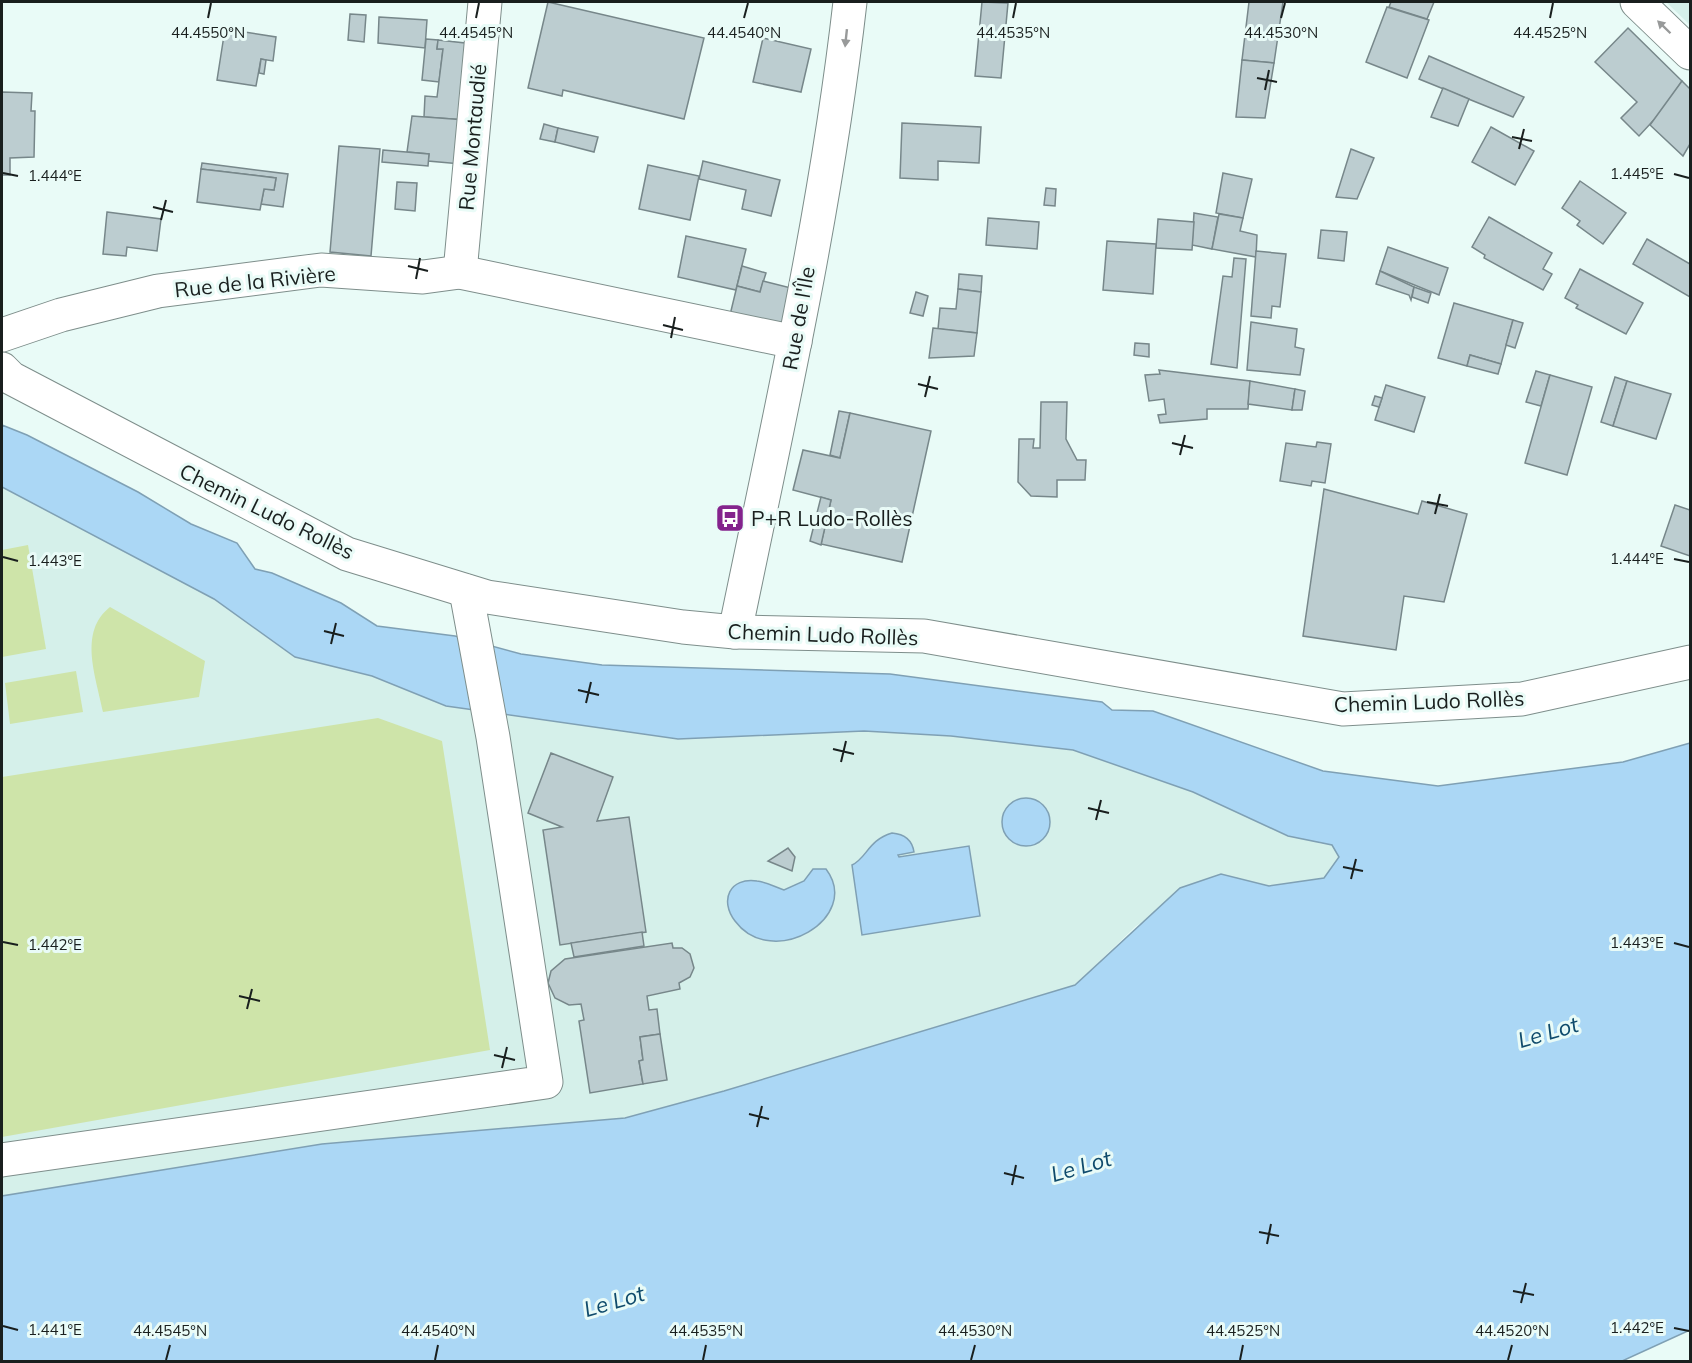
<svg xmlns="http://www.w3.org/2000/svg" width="1692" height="1363" viewBox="0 0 1692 1363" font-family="Mulish,sans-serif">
<rect width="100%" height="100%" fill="#e9fbf7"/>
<g fill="#d5f0ea">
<polygon points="1666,2 1690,2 1690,25"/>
<polygon points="2,487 214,599 294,657 372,676 446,706 678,739 864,731 951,736 1073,750 1193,792 1321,844 1332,845 1339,857 1324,878 1269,886 1221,874 1136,926 1075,985 724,1091 625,1118 322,1144 2,1196"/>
</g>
<g fill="#cee4a9">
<polygon points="28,545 46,649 2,657 2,550"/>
<path d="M 110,607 L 205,661 L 199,697 L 103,712 C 96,676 78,632 110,607 Z"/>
<polygon points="76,671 83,712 10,724 5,683"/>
<polygon points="378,718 442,741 490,1050 2,1137 2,777"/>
</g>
<g fill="#abd7f5" stroke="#7fa0b4" stroke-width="1.5">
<polygon points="2,425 27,435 138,492 191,524 237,543 255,569 272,573 341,603 377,626 455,636 521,654 602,665 890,674 1102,702 1112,710 1153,711 1323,771 1438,786 1623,762 1690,743 1690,1330 1620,1362 2,1361 2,1196 322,1144 625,1118 724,1091 1075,985 1180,888 1221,874 1269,886 1324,878 1339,857 1332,845 1288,836 1193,792 1073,750 951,736 864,731 678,739 446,706 372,676 295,657 214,599 2,487"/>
<circle cx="1026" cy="822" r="24"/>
<path d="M 892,833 C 904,834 912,839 914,852 L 898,855 L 899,857 L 969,846 L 980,916 L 862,935 L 852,865 C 867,858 868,840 892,833 Z"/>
<path d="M 813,869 L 826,869 C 863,918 772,971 735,921 C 719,900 730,877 757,881 C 766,882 775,887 784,890 L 804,881 Z"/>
</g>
<g fill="#bccdd0" stroke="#77878a" stroke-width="1.5">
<polygon points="548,2 704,38 684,119 563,90 562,96 528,88"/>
<polygon points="982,2 1008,3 1001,78 975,76"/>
<polygon points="1249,2 1283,2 1274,63 1242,60"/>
<polygon points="1391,2 1434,2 1427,19 1389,7"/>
<polygon points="1387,7 1429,20 1407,78 1366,62"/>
<polygon points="350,14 366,15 364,42 348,40"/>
<polygon points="379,17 427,20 425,48 378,43"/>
<polygon points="1628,28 1682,81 1663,110 1639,136 1621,118 1637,102 1595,62"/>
<polygon points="225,29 276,37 273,61 261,59 256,86 217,80"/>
<polygon points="763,38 811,49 801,92 753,82"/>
<polygon points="426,39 438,40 437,49 443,49 439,82 422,80"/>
<polygon points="438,40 465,43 466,120 424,117 425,96 437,97 443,49 437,49"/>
<polygon points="1429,56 1524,97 1513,117 1419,79"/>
<polygon points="261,59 266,60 264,74 259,73"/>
<polygon points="1242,60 1274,63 1265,118 1236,117"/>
<polygon points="1682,81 1690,89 1690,144 1683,156 1650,125"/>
<polygon points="1443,88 1469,99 1458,126 1431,117"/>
<polygon points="2,92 32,93 31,111 35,111 34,157 10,158 10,175 2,175"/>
<polygon points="412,116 466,120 461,164 428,161 429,154 407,152"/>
<polygon points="902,123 981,127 979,163 938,161 938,180 900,178"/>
<polygon points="544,124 558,128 555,142 540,139"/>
<polygon points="1491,127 1534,151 1515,185 1472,162"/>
<polygon points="558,128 598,137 594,152 555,142"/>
<polygon points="339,146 380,149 371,256 330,252"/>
<polygon points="1351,149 1374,158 1357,199 1336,197"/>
<polygon points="383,150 429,154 428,166 382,162"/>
<polygon points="703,161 780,180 771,216 742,209 746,190 699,179"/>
<polygon points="202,163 288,174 283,207 261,204 264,189 274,190 276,178 201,169"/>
<polygon points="648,165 699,176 690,220 639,209"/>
<polygon points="201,169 276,178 274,190 264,189 260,210 197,202"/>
<polygon points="1223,173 1252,179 1243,218 1216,213"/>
<polygon points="1580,181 1626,213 1603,244 1577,225 1580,221 1562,208"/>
<polygon points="397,182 417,183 415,211 395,209"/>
<polygon points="1046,188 1056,189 1055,206 1044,205"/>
<polygon points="107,212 161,219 157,251 127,247 126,256 103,254"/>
<polygon points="1194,213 1218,217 1212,249 1192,245"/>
<polygon points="1219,214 1243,218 1240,231 1257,235 1256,257 1212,249"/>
<polygon points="1489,217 1552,253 1543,269 1552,274 1543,290 1484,258 1485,255 1472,247"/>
<polygon points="988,218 1039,222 1037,249 986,245"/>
<polygon points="1158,219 1194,222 1192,250 1156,248"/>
<polygon points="1321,230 1347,232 1344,261 1318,258"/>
<polygon points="686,236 746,249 736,290 678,277"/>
<polygon points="1647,239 1690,264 1690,297 1633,264"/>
<polygon points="1107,241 1156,244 1153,294 1103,290"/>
<polygon points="1388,247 1448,268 1439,295 1380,271"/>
<polygon points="1256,251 1286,254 1280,307 1272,306 1271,318 1251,316"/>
<polygon points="1234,258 1246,259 1237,368 1211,364 1223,276 1232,277"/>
<polygon points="742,266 766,273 760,292 737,286"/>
<polygon points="1580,269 1643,303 1626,334 1576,308 1578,305 1565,298"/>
<polygon points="1380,271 1414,287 1411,300 1409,295 1376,284"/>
<polygon points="959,274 982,276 981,292 958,289"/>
<polygon points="763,281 795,289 787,328 730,315 737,286 760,292"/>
<polygon points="1414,287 1431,293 1428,303 1412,297"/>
<polygon points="958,289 981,292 977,333 938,329 940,308 956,309"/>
<polygon points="916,292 928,296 923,316 910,313"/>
<polygon points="1454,303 1513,320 1501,364 1470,355 1467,366 1438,358"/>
<polygon points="1513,320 1523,323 1515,348 1506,345"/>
<polygon points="1251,322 1297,329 1295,347 1304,349 1300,375 1247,370"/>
<polygon points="933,328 977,333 974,356 929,358"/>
<polygon points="1135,343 1149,344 1149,357 1134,355"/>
<polygon points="1470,355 1501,364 1498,374 1467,366"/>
<polygon points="1159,370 1250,381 1248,409 1207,409 1207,419 1160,423 1158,415 1166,414 1164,399 1149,401 1145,375 1160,374"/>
<polygon points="1536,371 1550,375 1541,406 1526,402"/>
<polygon points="1550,375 1592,387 1567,475 1525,463"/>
<polygon points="1615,377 1627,381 1613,426 1601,422"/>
<polygon points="1250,381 1295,389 1292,410 1248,404"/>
<polygon points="1627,381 1671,394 1656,439 1613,426"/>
<polygon points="1386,385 1425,397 1414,432 1375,420"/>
<polygon points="1295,389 1305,391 1302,410 1292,410"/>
<polygon points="1375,396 1382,398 1379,407 1372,405"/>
<polygon points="1041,402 1067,402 1066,439 1077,460 1086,460 1085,480 1057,480 1057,497 1031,496 1018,482 1019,439 1034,439 1033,448 1040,448"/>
<polygon points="839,411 850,413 840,458 830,455"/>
<polygon points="850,413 931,431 902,562 821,544 831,500 793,490 803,450 840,458"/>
<polygon points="1317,442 1331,444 1325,483 1312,481 1311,486 1280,481 1286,443 1316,447"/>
<polygon points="1324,489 1418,514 1422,501 1467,514 1444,602 1404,596 1396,650 1303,636"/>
<polygon points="821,497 831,500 821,545 810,541"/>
<polygon points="1675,505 1690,510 1690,556 1661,546"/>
<polygon points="551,753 613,777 597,821 629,817 646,932 560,945 543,830 562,827 528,813"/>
<polygon points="788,848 795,857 792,871 768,861"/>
<polygon points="642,932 644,946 574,957 571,943"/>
<polygon points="672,943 673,948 682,948 690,954 694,968 690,977 679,983 680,989 647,996 649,1010 657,1009 660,1034 640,1037 643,1060 639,1061 643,1084 590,1093 579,1021 584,1020 581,1004 569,1005 555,998 548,983 551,971 565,959"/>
<polygon points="660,1034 667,1080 643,1084 639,1061 643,1060 640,1037"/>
</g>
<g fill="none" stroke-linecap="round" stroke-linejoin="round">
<g stroke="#7e8e8b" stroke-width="35">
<g id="minor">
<polyline points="1637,2 1690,53"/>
<polyline points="460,272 485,2"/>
<polyline points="2,335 61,315 158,291 321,270 423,277 460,272 795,342"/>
<polyline points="2,369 11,378 347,554 487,597 683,627 735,632 924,636 1343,709 1522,699 1690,662"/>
<path d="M 735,632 C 778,423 826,213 850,2"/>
<polyline points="2,1160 546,1082 493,737 466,591"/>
</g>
</g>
<use href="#minor" stroke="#fff" stroke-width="33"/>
</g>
<defs><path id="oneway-solid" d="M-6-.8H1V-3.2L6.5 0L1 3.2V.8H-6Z" transform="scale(1.5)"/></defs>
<g fill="#989a9a">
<use href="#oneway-solid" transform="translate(1664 27) rotate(-136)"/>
<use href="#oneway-solid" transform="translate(846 38) rotate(96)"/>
</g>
<path fill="none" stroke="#191f1e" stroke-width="2" d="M 208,18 L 211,3M 476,18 L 479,3M 744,18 L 748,3M 1013,18 L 1016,3M 1281,18 L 1285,3M 1550,18 L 1553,3M 1257,78 L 1277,82M 1265,90 L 1269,70M 1512,137 L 1532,141M 1519,149 L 1524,129M 3,173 L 18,176M 1674,174 L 1689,178M 153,207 L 173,212M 161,220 L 166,200M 408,266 L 428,271M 416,279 L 420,258M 663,325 L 683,330M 671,338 L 675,317M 918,384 L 938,389M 925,397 L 930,376M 1172,443 L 1193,448M 1180,455 L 1185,435M 1427,502 L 1448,506M 1435,514 L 1440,494M 3,557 L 18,561M 1674,559 L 1689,562M 324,631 L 344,636M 331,644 L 336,623M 578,690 L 599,695M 586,703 L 591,682M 833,749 L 854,754M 841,762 L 846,741M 1088,808 L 1109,813M 1096,820 L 1101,800M 1343,867 L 1363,871M 1351,879 L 1356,859M 3,942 L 18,945M 1674,943 L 1689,947M 239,996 L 260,1001M 247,1009 L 252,989M 494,1055 L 515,1060M 502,1068 L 507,1047M 749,1114 L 769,1119M 757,1127 L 762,1106M 1004,1173 L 1024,1178M 1012,1185 L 1016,1165M 1259,1232 L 1279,1236M 1267,1244 L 1271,1224M 1513,1291 L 1534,1295M 1521,1303 L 1526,1283M 3,1326 L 18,1330M 1674,1328 L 1689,1331M 166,1360 L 170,1345M 435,1360 L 438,1345M 703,1360 L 706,1345M 971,1360 L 975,1345M 1240,1360 L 1243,1345M 1508,1360 L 1512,1345"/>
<defs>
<g id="bus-square" transform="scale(1.5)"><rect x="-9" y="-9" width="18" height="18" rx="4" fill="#84238d" stroke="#e9fbf7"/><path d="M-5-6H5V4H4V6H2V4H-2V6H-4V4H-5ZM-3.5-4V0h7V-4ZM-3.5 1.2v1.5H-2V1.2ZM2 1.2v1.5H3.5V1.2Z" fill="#fff"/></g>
</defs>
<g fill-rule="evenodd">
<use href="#bus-square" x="730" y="518"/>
</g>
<g text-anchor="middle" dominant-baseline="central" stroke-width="6" stroke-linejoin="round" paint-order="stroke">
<g font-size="21" fill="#191f1e" stroke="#e9fbf7">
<text transform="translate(472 137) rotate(-85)">Rue Montaudié</text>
<text transform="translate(255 281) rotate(-6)">Rue de la Rivière</text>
<text transform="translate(798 318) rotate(-80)">Rue de l'Île</text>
<text transform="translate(267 511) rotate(26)">Chemin Ludo Rollès</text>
<text transform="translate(823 634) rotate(2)">Chemin Ludo Rollès</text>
<text transform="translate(1429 701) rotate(-2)">Chemin Ludo Rollès</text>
</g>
<g font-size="21" fill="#191f1e" stroke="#e9fbf7" text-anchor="start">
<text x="751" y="518">P+R Ludo-Rollès</text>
</g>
<g font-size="22" font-style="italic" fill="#0f4b6c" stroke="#e9fbf7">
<text transform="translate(1548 1032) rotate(-16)">Le Lot</text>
<text transform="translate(1081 1166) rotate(-16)">Le Lot</text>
<text transform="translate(614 1301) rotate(-16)">Le Lot</text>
</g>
</g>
<g font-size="15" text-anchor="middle" fill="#191f1e" stroke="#e9fbf7" stroke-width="6" stroke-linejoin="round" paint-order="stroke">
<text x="208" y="38">44.4550°N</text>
<text x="476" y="38">44.4545°N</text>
<text x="744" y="38">44.4540°N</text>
<text x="1013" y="38">44.4535°N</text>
<text x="1281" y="38">44.4530°N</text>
<text x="1550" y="38">44.4525°N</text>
<text x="1637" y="179">1.445°E</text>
<text x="55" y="181">1.444°E</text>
<text x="1637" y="564">1.444°E</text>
<text x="55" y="566">1.443°E</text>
<text x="1637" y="948">1.443°E</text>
<text x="55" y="950">1.442°E</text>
<text x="1637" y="1333">1.442°E</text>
<text x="55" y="1335">1.441°E</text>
<text x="170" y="1336">44.4545°N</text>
<text x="438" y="1336">44.4540°N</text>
<text x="706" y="1336">44.4535°N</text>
<text x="975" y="1336">44.4530°N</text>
<text x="1243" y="1336">44.4525°N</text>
<text x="1512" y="1336">44.4520°N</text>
</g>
<rect width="1692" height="1363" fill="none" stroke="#191f1e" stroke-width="6"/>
</svg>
